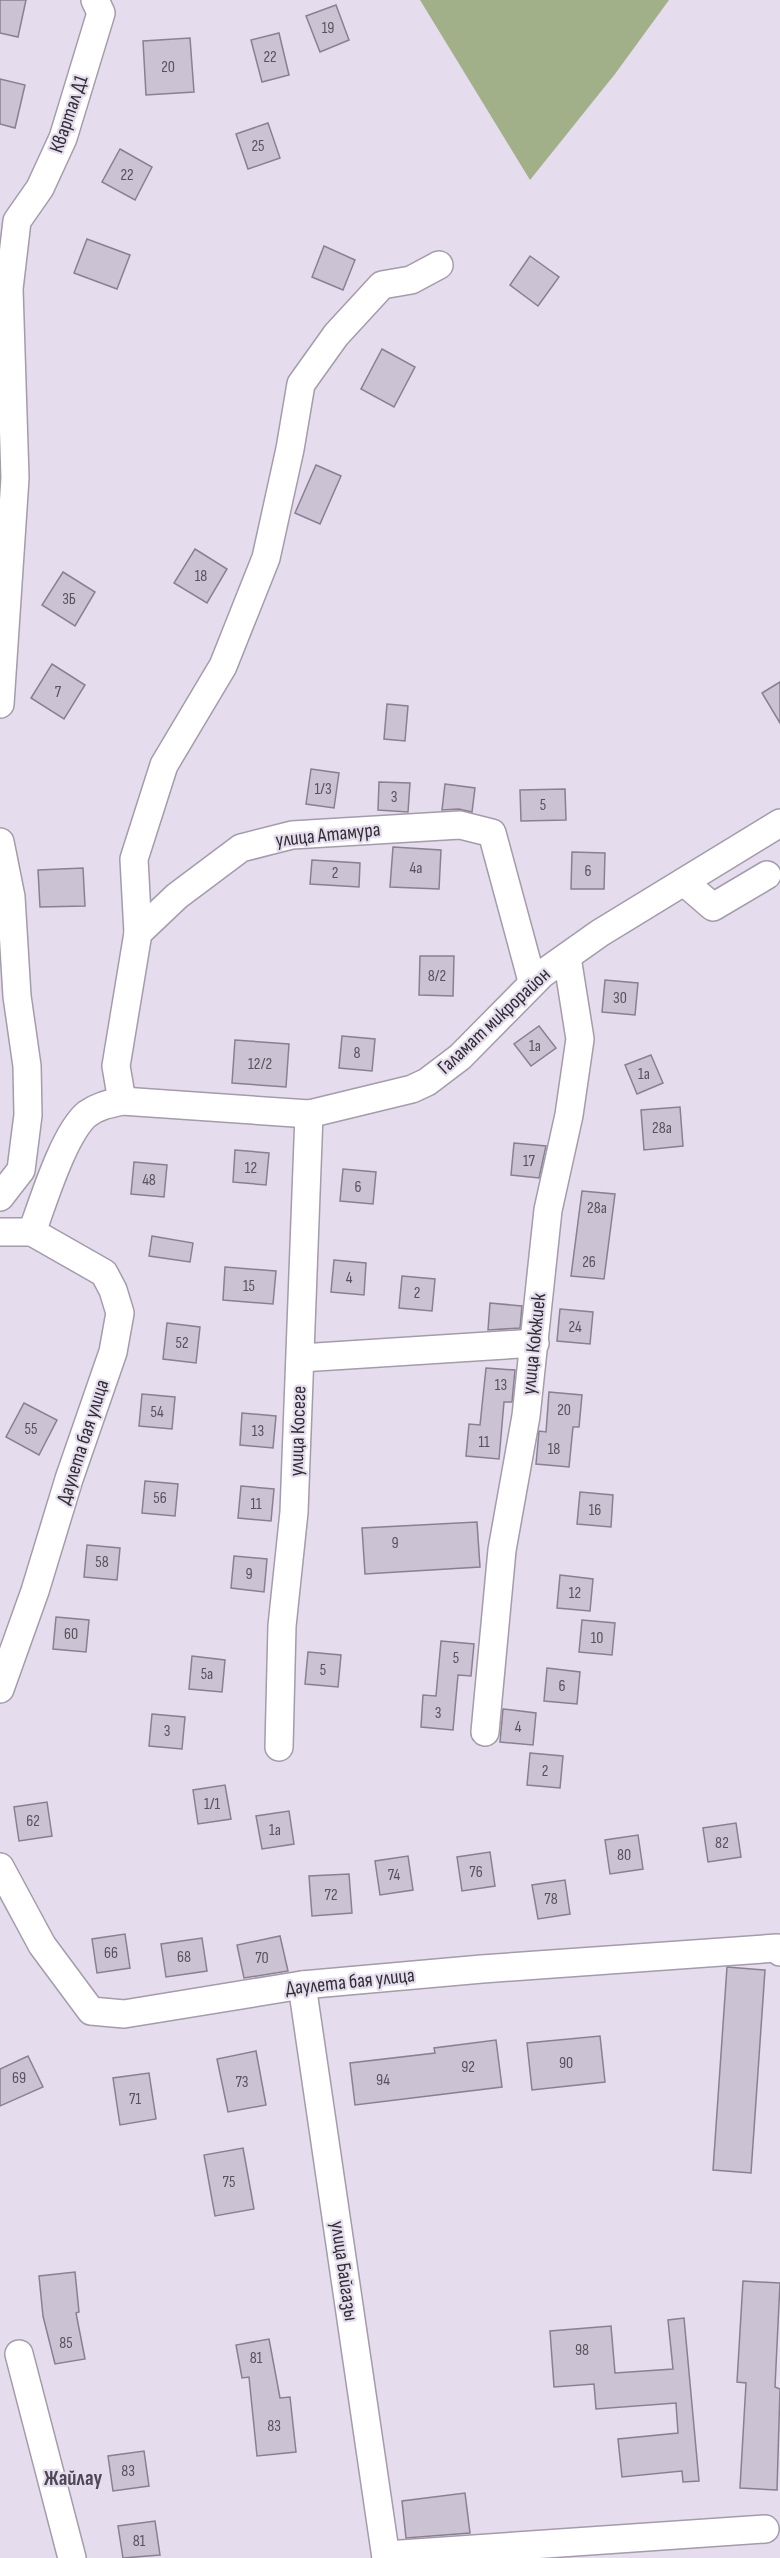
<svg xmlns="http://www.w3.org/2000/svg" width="780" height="2558" viewBox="0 0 780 2558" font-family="'Sofia Sans Condensed',sans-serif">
<rect width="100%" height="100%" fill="#e5dced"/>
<polygon fill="#a2b089" points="420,0 669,0 615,74 530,180"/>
<g fill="#cbc2d3" stroke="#898191" stroke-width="1.5">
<polygon points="0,0 26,0 18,37 0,33"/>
<polygon points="336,5 349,40 320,52 306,16"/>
<polygon points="279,33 289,75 262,82 251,40"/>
<polygon points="190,38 194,92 146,95 143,41"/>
<polygon points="0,79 25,85 15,128 0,124"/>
<polygon points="268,123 280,158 248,169 236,134"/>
<polygon points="120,149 152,167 135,200 102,182"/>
<polygon points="87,239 130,255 117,289 74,273"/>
<polygon points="324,246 355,260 343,290 312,277"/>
<polygon points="530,256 559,277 538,306 510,285"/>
<polygon points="382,349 415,367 394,407 361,389"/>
<polygon points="316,465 341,476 320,524 295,513"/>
<polygon points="195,549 227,569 207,603 174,583"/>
<polygon points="63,572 95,592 75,626 42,605"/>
<polygon points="52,664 85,685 64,719 31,698"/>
<polygon points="780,682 780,723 762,693"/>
<polygon points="387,704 408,706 405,741 384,739"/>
<polygon points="311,769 339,773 334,808 306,804"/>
<polygon points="379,782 410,783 408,812 378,810"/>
<polygon points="445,784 475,788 472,812 459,809 442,810"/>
<polygon points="565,789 566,820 521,821 520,790"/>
<polygon points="393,847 441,850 439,889 390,887"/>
<polygon points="572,852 605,853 604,889 571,889"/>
<polygon points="312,860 360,863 359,887 310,884"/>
<polygon points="83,868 85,906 40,907 38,870"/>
<polygon points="420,956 454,956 453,996 419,995"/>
<polygon points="605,980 638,983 635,1015 602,1012"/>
<polygon points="539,1026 556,1048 531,1066 514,1044"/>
<polygon points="342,1036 375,1039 372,1071 339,1068"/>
<polygon points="235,1040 289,1044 286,1087 232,1083"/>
<polygon points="651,1055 663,1083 637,1094 625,1065"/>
<polygon points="680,1107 683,1146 644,1150 641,1110"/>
<polygon points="514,1143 546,1146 539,1178 511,1175"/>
<polygon points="235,1150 269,1153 266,1185 233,1182"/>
<polygon points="134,1162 167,1165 164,1197 131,1194"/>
<polygon points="343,1169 376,1172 373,1204 340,1201"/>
<polygon points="582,1191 615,1194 604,1279 571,1276"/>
<polygon points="152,1236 193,1243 190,1262 149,1256"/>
<polygon points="334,1260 366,1263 364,1295 331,1292"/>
<polygon points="225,1267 276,1271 273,1304 223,1300"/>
<polygon points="402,1276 435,1279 432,1311 399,1308"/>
<polygon points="490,1303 522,1306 520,1328 488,1330"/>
<polygon points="560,1309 593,1312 590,1344 557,1341"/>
<polygon points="167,1323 200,1327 196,1363 163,1359"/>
<polygon points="486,1368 515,1370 512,1402 504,1402 499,1459 466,1456 469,1424 480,1425"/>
<polygon points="549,1392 582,1395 579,1427 573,1427 569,1467 536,1464 539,1431 546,1432"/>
<polygon points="142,1394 175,1397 172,1429 139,1426"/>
<polygon points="24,1403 57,1420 39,1455 6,1437"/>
<polygon points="242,1413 276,1416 273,1448 240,1445"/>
<polygon points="145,1481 178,1484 175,1516 142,1513"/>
<polygon points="241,1486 274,1489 271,1521 238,1518"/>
<polygon points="580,1492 613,1495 611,1527 577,1524"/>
<polygon points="477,1522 480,1567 365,1574 362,1528"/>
<polygon points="87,1545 120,1548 117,1580 84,1577"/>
<polygon points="234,1556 267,1559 264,1592 231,1588"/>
<polygon points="560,1575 593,1579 590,1611 557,1608"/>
<polygon points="56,1617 89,1620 86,1652 53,1649"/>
<polygon points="582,1620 615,1623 612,1655 579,1652"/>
<polygon points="441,1641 474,1644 471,1676 458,1675 453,1730 421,1727 423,1695 436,1696"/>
<polygon points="308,1652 341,1655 338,1687 305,1684"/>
<polygon points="192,1656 225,1660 222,1692 189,1689"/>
<polygon points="547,1668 580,1672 577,1704 544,1701"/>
<polygon points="503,1709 536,1713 533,1745 500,1742"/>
<polygon points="152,1714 185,1717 182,1749 149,1746"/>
<polygon points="530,1753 563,1756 560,1788 527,1785"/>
<polygon points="225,1785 231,1819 198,1824 193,1790"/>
<polygon points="47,1802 52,1836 19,1841 14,1807"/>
<polygon points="289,1811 294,1844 262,1849 256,1816"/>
<polygon points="736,1823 741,1857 708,1862 703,1828"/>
<polygon points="638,1835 643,1869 610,1874 605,1840"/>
<polygon points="490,1852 495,1886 462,1891 457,1857"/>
<polygon points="408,1856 413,1890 380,1895 375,1861"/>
<polygon points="349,1874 352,1913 312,1916 309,1876"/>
<polygon points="565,1880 570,1914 538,1919 532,1885"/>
<polygon points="125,1934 130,1968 97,1973 92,1939"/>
<polygon points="280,1936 288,1971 244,1978 237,1945"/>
<polygon points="202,1938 207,1971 166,1977 161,1944"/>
<polygon points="727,1967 765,1970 751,2173 713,2170"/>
<polygon points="600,2036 605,2082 532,2090 527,2043"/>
<polygon points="496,2040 502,2087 355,2105 350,2063 435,2053 434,2048"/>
<polygon points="256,2051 266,2105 228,2112 217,2059"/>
<polygon points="28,2056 43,2087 0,2106 0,2069"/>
<polygon points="149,2073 156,2119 120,2125 113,2078"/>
<polygon points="243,2148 254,2209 215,2216 204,2155"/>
<polygon points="75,2272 79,2312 76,2313 85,2359 55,2364 43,2316 39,2276"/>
<polygon points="743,2281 780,2283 775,2387 780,2389 777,2490 740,2488 746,2383 737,2382"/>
<polygon points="684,2318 699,2481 683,2482 682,2471 622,2477 618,2439 678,2433 676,2403 596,2409 594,2384 554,2387 550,2331 611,2326 615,2373 673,2369 668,2320"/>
<polygon points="269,2339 280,2398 290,2397 296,2452 257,2456 249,2377 242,2378 236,2345"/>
<polygon points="144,2451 149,2486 113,2491 108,2456"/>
<polygon points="465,2493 470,2533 406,2538 402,2501"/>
<polygon points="155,2521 160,2555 123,2558 118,2526"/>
</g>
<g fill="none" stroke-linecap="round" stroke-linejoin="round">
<g stroke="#a49bab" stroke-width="30">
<g id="minor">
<polyline points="0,704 15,478 9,289 17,221 40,188 63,138 101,13 95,0"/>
<polyline points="0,842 11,897 17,996 27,1066 28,1115 21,1170 0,1197"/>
<polyline points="684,882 713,907 767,875"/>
<polyline points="138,933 134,859 164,765 223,666 266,558 290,449 301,384 336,335 382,285 411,280 439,265"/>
<polyline points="122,1101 116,1066 138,933 177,896 241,848 292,835 460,825 492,833 532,981"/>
<polyline points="0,1232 32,1232"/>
<path d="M 32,1232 C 43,1202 64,1133 87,1114 C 98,1106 109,1104 122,1101 L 309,1114 L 412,1089 L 427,1082 L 460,1057 L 542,974 L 600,933 L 780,823"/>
<polyline points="301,1358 535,1343"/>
<polyline points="0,1689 35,1591 69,1479 113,1352 120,1313 113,1290 104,1273 32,1232"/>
<polyline points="485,1732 502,1550 526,1416 548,1210 569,1115 580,1039 567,957"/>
<polyline points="279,1747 282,1626 294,1512 309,1114"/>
<polyline points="0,1867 42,1945 91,2011 124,2014 302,1985 482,1969 777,1948 780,1952"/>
<polyline points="302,1985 386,2558"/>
<polyline points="19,2354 72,2558"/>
<polyline points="386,2555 765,2529"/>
</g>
</g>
<use href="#minor" stroke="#fff" stroke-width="27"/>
</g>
<g text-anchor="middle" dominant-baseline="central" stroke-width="4.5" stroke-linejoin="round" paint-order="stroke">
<g font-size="16" fill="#57525b">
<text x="328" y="28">19</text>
<text x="270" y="57">22</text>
<text x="168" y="67">20</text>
<text x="258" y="146">25</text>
<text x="127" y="175">22</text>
<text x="201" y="576">18</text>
<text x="69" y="599">3Б</text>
<text x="58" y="692">7</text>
<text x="323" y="789">1/3</text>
<text x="394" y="797">3</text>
<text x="543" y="805">5</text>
<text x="416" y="868">4а</text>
<text x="588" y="871">6</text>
<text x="335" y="873">2</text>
<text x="437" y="976">8/2</text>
<text x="620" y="998">30</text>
<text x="535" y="1046">1а</text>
<text x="357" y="1053">8</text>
<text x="260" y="1064">12/2</text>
<text x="644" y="1074">1а</text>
<text x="662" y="1128">28а</text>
<text x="529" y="1161">17</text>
<text x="251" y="1168">12</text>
<text x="149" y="1180">48</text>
<text x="358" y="1187">6</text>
<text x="597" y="1208">28а</text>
<text x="589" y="1262">26</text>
<text x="349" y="1278">4</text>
<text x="249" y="1286">15</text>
<text x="417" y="1293">2</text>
<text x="575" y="1327">24</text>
<text x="182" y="1343">52</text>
<text x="501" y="1385">13</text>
<text x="564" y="1410">20</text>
<text x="157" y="1412">54</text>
<text x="31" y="1429">55</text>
<text x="258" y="1431">13</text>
<text x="484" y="1442">11</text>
<text x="554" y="1449">18</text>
<text x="160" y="1498">56</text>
<text x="256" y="1504">11</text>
<text x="595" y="1510">16</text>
<text x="395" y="1543">9</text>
<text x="102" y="1562">58</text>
<text x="249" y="1574">9</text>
<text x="575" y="1593">12</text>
<text x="71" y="1634">60</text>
<text x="597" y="1638">10</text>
<text x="456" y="1658">5</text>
<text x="323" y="1670">5</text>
<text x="207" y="1674">5а</text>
<text x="562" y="1686">6</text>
<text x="438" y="1713">3</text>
<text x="518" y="1727">4</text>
<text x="167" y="1731">3</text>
<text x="545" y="1771">2</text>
<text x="212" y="1804">1/1</text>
<text x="33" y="1821">62</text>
<text x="275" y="1830">1а</text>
<text x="722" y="1843">82</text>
<text x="624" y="1855">80</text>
<text x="476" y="1872">76</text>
<text x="394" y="1875">74</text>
<text x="331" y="1895">72</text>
<text x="551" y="1899">78</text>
<text x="111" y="1953">66</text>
<text x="184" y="1957">68</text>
<text x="262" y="1958">70</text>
<text x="566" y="2063">90</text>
<text x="468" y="2067">92</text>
<text x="19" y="2078">69</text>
<text x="383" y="2080">94</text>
<text x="242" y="2082">73</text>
<text x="135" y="2099">71</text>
<text x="229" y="2182">75</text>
<text x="66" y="2343">85</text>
<text x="582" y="2350">98</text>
<text x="256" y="2358">81</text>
<text x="274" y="2426">83</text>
<text x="128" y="2471">83</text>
<text x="139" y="2541">81</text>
</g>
<g font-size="20" fill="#302d33" stroke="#e5dced">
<text transform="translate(69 114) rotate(-71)">Квартал Д1</text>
<text transform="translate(328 835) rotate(-6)">улица Атамура</text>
<text transform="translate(494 1021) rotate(-43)">Галамат микрорайон</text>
<text transform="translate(534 1344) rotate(-84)">улица Кокжиек</text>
<text transform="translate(298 1431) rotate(-88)">улица Косеге</text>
<text transform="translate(83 1442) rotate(-72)">Даулета бая улица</text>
<text transform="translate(350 1982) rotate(-6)">Даулета бая улица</text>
<text transform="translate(344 2271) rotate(82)">улица Байгазы</text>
</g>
<g font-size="21" font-weight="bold" fill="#4e4755" stroke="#e5dced">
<text x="73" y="2478">Жайлау</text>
</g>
</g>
</svg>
